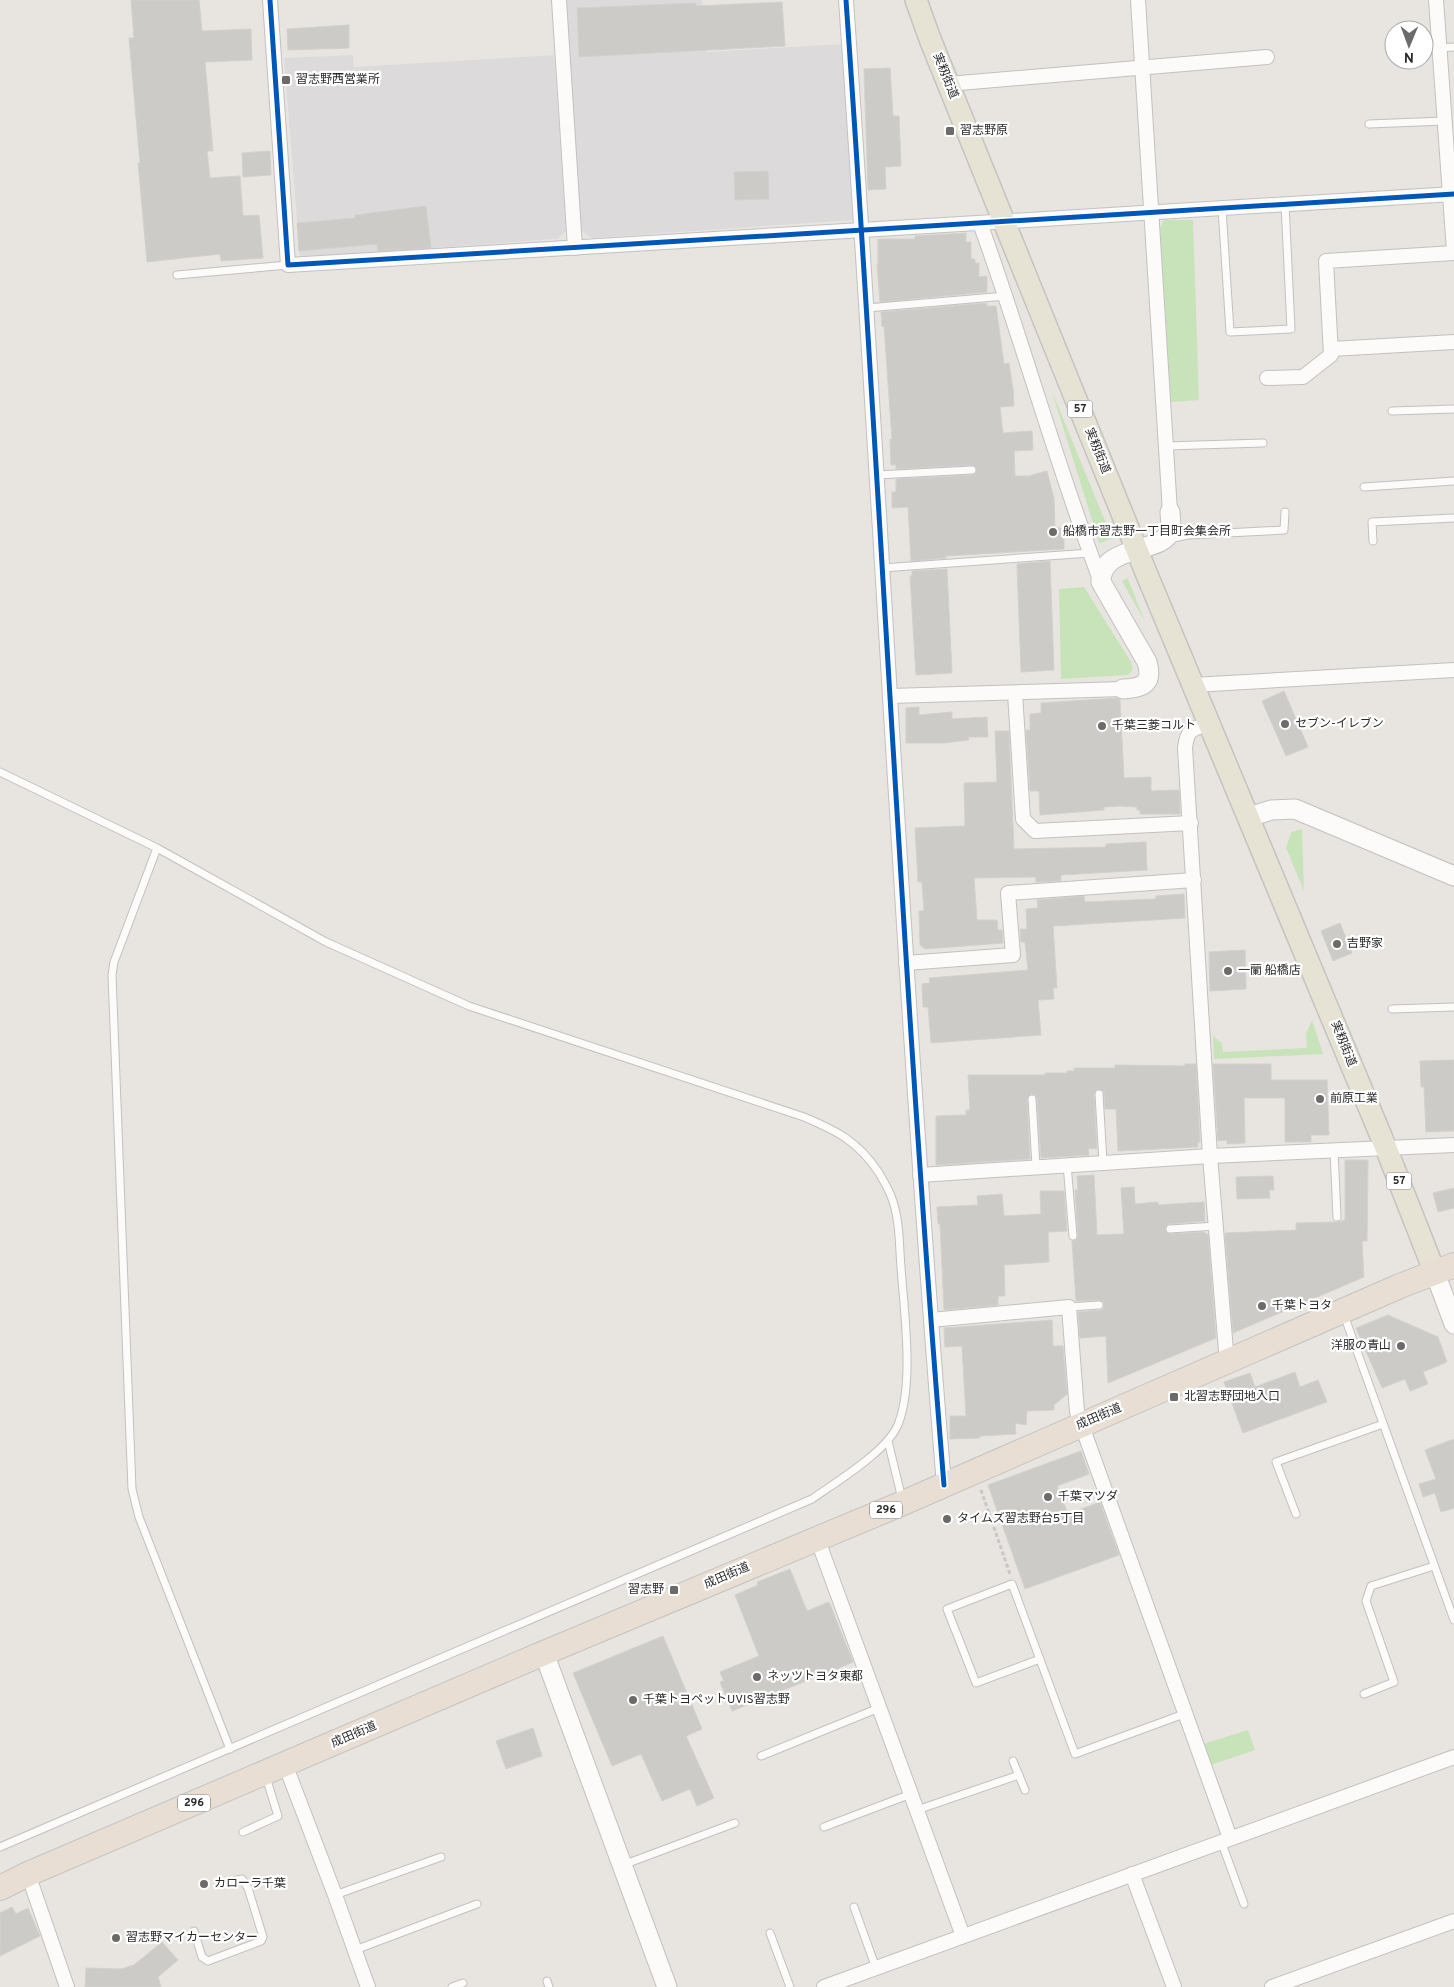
<svg xmlns="http://www.w3.org/2000/svg" width="1454" height="1987" viewBox="0 0 1454 1987" font-family="Overpass,'Noto Sans JP',sans-serif">
<rect width="100%" height="100%" fill="#e8e5e0"/>
<g fill="#dddadc">
<polygon points="565,0 702,0 706,52 846,44 854,220 592,238 580,230"/>
<polygon points="353,55 354,67 554,55 566,231 557,239 300,258 284,58"/>
</g>
<g fill="#c8e3b9">
<polygon points="1164,220 1193,220 1199,400 1171,402 1160,228"/>
<polygon points="1051,389 1112,538 1101,543 1099,542"/>
<polygon points="1127,578 1128,579 1145,622 1122,581"/>
<polygon points="1084,587 1131,662 1133,669 1128,675 1061,679 1059,589"/>
<polygon points="1302,829 1304,891 1286,848 1291,832"/>
<polygon points="1312,1020 1323,1054 1214,1059 1213,1036 1222,1043 1223,1052 1307,1048 1306,1034"/>
<polygon points="1248,1730 1255,1750 1210,1765 1203,1744"/>
</g>
<g fill="#cdcbc7" stroke="#d3d1cc">
<polygon points="131,0 199,0 202,31 251,29 252,60 205,62 213,151 207,151 210,178 240,176 243,216 259,215 263,258 221,261 220,254 147,262 138,163 140,163 129,38 134,38"/>
<polygon points="782,2 785,46 579,57 577,8 696,3 696,6"/>
<polygon points="349,25 349,48 288,50 287,29"/>
<polygon points="890,68 893,116 899,116 901,166 885,167 886,189 868,190 864,69"/>
<polygon points="270,151 271,175 243,177 242,153"/>
<polygon points="768,171 769,199 735,200 734,172"/>
<polygon points="426,206 431,248 378,251 377,244 299,251 297,223 355,218 355,215"/>
<polygon points="966,233 966,242 971,242 971,259 975,259 975,263 979,263 979,277 987,276 987,292 880,302 877,264 878,264 878,239 915,239 915,236"/>
<polygon points="987,303 987,306 996,306 1004,364 1009,363 1013,389 1014,406 1000,407 1003,433 1032,431 1033,450 1014,451 1015,476 1029,476 1047,471 1054,499 1055,528 1060,528 1061,536 1064,535 1064,549 946,556 946,558 911,561 908,507 892,508 892,492 896,492 896,479 972,475 976,473 977,469 972,465 896,469 896,465 891,465 890,439 892,439 884,326 882,327 881,312"/>
<polygon points="1050,561 1054,670 1021,672 1017,564"/>
<polygon points="947,569 952,673 916,675 910,576 912,576 912,571"/>
<polygon points="1284,691 1308,747 1286,756 1262,701"/>
<polygon points="1117,698 1120,700 1124,778 1151,777 1151,791 1179,790 1180,814 1140,814 1140,810 1137,810 1137,807 1121,806 1104,807 1104,810 1040,815 1039,791 1030,791 1026,730 1030,730 1030,714 1041,713 1041,703"/>
<polygon points="919,707 919,715 952,712 952,719 987,717 988,737 968,737 969,740 943,743 906,743 906,708"/>
<polygon points="995,731 1009,731 1014,849 1106,847 1106,844 1146,842 1147,870 1061,875 1061,881 1036,882 1036,877 974,878 977,920 997,920 998,930 1002,930 1003,943 925,949 920,945 919,911 924,911 922,882 918,882 915,828 965,826 964,783 997,782"/>
<polygon points="1184,894 1185,918 1053,926 1057,988 1053,988 1054,999 1038,1000 1041,1035 931,1043 928,1007 923,1007 922,984 930,983 929,978 1028,970 1025,942 1021,942 1020,929 1027,929 1026,909 1038,908 1037,900 1084,896 1085,902 1156,899 1156,896"/>
<polygon points="1340,923 1352,953 1333,961 1321,931"/>
<polygon points="1245,950 1246,989 1210,991 1209,952"/>
<polygon points="1454,1060 1454,1131 1426,1132 1424,1087 1421,1087 1420,1061"/>
<polygon points="1185,1064 1196,1064 1200,1142 1198,1142 1198,1147 1118,1151 1116,1109 1105,1109 1104,1092 1098,1089 1094,1094 1097,1149 1088,1148 1089,1155 1041,1158 1037,1099 1035,1095 1031,1094 1027,1099 1030,1159 936,1165 936,1116 966,1115 966,1110 970,1110 968,1075 1045,1075 1045,1073 1067,1073 1067,1071 1074,1071 1074,1068 1115,1068 1115,1065 1185,1066"/>
<polygon points="1213,1064 1271,1064 1271,1080 1327,1080 1329,1135 1311,1135 1311,1142 1285,1142 1285,1098 1244,1098 1245,1143 1227,1144 1227,1140 1218,1141"/>
<polygon points="1345,1160 1368,1160 1367,1241 1362,1241 1364,1277 1233,1333 1225,1233 1296,1230 1296,1223 1338,1222 1345,1220"/>
<polygon points="1094,1175 1097,1235 1124,1234 1121,1188 1134,1187 1135,1204 1158,1202 1158,1205 1204,1202 1205,1221 1169,1224 1166,1226 1165,1230 1170,1234 1205,1232 1205,1234 1208,1234 1216,1338 1108,1383 1106,1336 1080,1338 1078,1312 1102,1310 1104,1307 1104,1302 1099,1300 1076,1301 1072,1241 1076,1240 1078,1236 1075,1190 1078,1190 1077,1176"/>
<polygon points="1273,1176 1274,1190 1269,1190 1270,1198 1237,1199 1236,1177"/>
<polygon points="1454,1188 1454,1208 1438,1212 1433,1193"/>
<polygon points="1040,1191 1064,1191 1067,1231 1048,1232 1049,1262 1004,1265 1005,1296 998,1296 998,1305 944,1310 940,1224 938,1224 937,1207 978,1205 977,1196 1002,1194 1004,1216 1041,1214"/>
<polygon points="1388,1315 1438,1337 1447,1362 1423,1372 1428,1384 1410,1391 1405,1379 1382,1388 1356,1328"/>
<polygon points="1052,1320 1053,1346 1063,1346 1067,1394 1054,1405 1054,1410 1027,1411 1026,1425 1015,1423 1016,1434 980,1436 980,1438 950,1439 950,1416 966,1416 962,1346 945,1347 944,1328"/>
<polygon points="1295,1372 1300,1387 1318,1380 1327,1402 1243,1433 1224,1382 1250,1373 1255,1387"/>
<polygon points="1454,1439 1454,1508 1441,1512 1435,1493 1423,1497 1419,1484 1436,1479 1425,1450"/>
<polygon points="1081,1451 1089,1474 1057,1486 1068,1514 1100,1502 1119,1555 1025,1589 988,1485"/>
<polygon points="790,1569 807,1611 829,1602 853,1662 839,1668 841,1673 828,1678 826,1673 732,1711 720,1682 724,1681 720,1672 759,1656 735,1595 758,1585 757,1582"/>
<polygon points="663,1636 702,1729 686,1736 714,1798 697,1806 690,1789 662,1801 641,1754 612,1766 573,1673"/>
<polygon points="533,1728 542,1756 506,1769 496,1741"/>
<polygon points="12,1907 16,1914 28,1908 40,1936 0,1956 0,1913"/>
<polygon points="162,1942 178,1960 158,1977 161,1987 85,1987 86,1968 121,1969 134,1965"/>
</g>
<g fill="none" stroke-linecap="round" stroke-linejoin="round">
<g stroke="#c2c1c1" stroke-width="9">
<g id="lane">
<polyline points="1440,48 1454,47"/>
<polyline points="1369,124 1444,121"/>
<polyline points="1222,208 1230,332 1291,329 1285,204"/>
<polyline points="177,275 288,265"/>
<polyline points="867,308 1006,296"/>
<polyline points="1392,411 1454,409"/>
<polyline points="1166,446 1263,443"/>
<polyline points="877,475 972,470"/>
<polyline points="1364,487 1454,481"/>
<polyline points="1169,539 1188,535 1284,530 1285,512"/>
<polyline points="1373,541 1372,522 1454,518"/>
<polyline points="882,568 1090,553"/>
<path d="M 0,772 L 157,848 L 326,942 L 469,1006 L 804,1117 C 837,1131 858,1141 879,1173 C 883,1180 888,1188 891,1196 C 900,1218 899,1244 901,1267 C 904,1311 914,1381 899,1422 C 890,1450 836,1482 812,1499 L 0,1847"/>
<polyline points="157,848 114,962 112,975 132,1489 139,1517 230,1749"/>
<polyline points="1392,1009 1454,1007"/>
<polyline points="1099,1094 1103,1162"/>
<polyline points="1032,1099 1036,1166"/>
<polyline points="1334,1151 1337,1217"/>
<polyline points="1067,1164 1073,1236"/>
<polyline points="1170,1229 1216,1226"/>
<polyline points="1069,1307 1099,1305"/>
<polyline points="1344,1315 1454,1620"/>
<polyline points="888,1441 902,1499"/>
<polyline points="1296,1514 1276,1462 1383,1424"/>
<polyline points="1040,1659 976,1683 947,1609 1012,1584 1075,1754 1184,1714"/>
<polyline points="1364,1694 1394,1682 1366,1601 1371,1586 1434,1566"/>
<polyline points="761,1756 879,1708"/>
<polyline points="1013,1761 1025,1790"/>
<polyline points="917,1810 1019,1775"/>
<polyline points="824,1827 911,1794"/>
<polyline points="243,1832 278,1816 266,1777"/>
<polyline points="1221,1841 1244,1904"/>
<polyline points="623,1865 735,1823"/>
<polyline points="335,1895 441,1857"/>
<polyline points="854,1907 876,1968"/>
<polyline points="194,1931 202,1957 208,1961 261,1941 263,1937 248,1888 242,1879 237,1880"/>
<polyline points="770,1933 790,1987"/>
<polyline points="355,1950 477,1904"/>
<polyline points="547,1981 549,1987"/>
<polyline points="452,1987 463,1983"/>
</g>
</g>
<g stroke="#c2c1c1" stroke-width="16">
<g id="street">
<polyline points="270,0 288,265 1454,194"/>
<polyline points="559,0 575,248"/>
<path d="M 846,0 C 881,495 903,990 944,1485"/>
<polyline points="1138,0 1170,512"/>
<polyline points="1436,0 1454,251"/>
<polyline points="948,84 1267,57"/>
<path d="M 980,223 C 1023,342 1056,464 1101,582"/>
<polyline points="1331,349 1454,342"/>
<polyline points="1267,378 1303,377 1331,355 1326,261 1454,253"/>
<polyline points="1193,685 1454,670"/>
<polyline points="1015,693 1023,819 1035,831 1191,823"/>
<polyline points="890,696 1123,689"/>
<path d="M 1209,724 C 1192,729 1187,729 1185,748 L 1210,1156 L 1227,1363"/>
<polyline points="906,963 1013,955 1008,893 1194,880"/>
<polyline points="920,1175 1210,1156 1454,1145"/>
<polyline points="931,1320 1069,1307 1077,1412 1230,1838"/>
<polyline points="817,1538 963,1936"/>
<polyline points="285,1764 335,1895 368,1987"/>
<polyline points="28,1874 67,1987"/>
<polyline points="1132,1874 1174,1987"/>
<polyline points="824,1987 1454,1757"/>
<polyline points="1272,1987 1454,1921"/>
</g>
</g>
<g stroke="#c2c1c1" stroke-width="21">
<g id="secondary">
<path d="M 1123,689 C 1144,688 1153,683 1147,662 L 1101,582 C 1100,544 1164,554 1170,531 C 1172,525 1170,517 1170,512"/>
<polyline points="1249,817 1271,810 1295,809 1454,876"/>
<polyline points="1435,1273 1454,1324"/>
<polyline points="544,1653 667,1987"/>
</g>
</g>
<g stroke="#c4c3c1" stroke-width="24">
<polyline id="primary" points="916,0 930,39 1145,570 1386,1148 1435,1273"/>
</g>
<g stroke="#c4c3c1" stroke-width="26">
<polyline id="highway" points="0,1888 28,1874 544,1653 903,1503 1400,1286 1454,1265"/>
</g>
<polyline stroke="#c8c7c7" stroke-width="3" stroke-dasharray="4 2.5" stroke-linecap="butt" points="981,1490 1010,1574"/>
<use href="#lane" stroke="#fcfbfa" stroke-width="7"/>
<use href="#street" stroke="#fcfbfa" stroke-width="14"/>
<use href="#secondary" stroke="#fcfbfa" stroke-width="19"/>
<use href="#primary" stroke="#e6e3d4" stroke-width="21"/>
<use href="#highway" stroke="#e9ded3" stroke-width="24"/>
<g stroke="#fff" stroke-width="8">
<g id="cycleway">
<polyline points="270,0 288,265 1454,194"/>
<path d="M 846,0 C 881,495 903,990 944,1485"/>
</g>
</g>
<use href="#cycleway" stroke="#0057b8" stroke-width="5"/>
</g>
<g fill="#6c6b6a" stroke="#fff" stroke-width="2">
<rect x="281" y="75" width="10" height="10" rx="2.5"/>
<rect x="945" y="126" width="10" height="10" rx="2.5"/>
<circle cx="1053" cy="532" r="5"/>
<circle cx="1285" cy="724" r="5"/>
<circle cx="1102" cy="726" r="5"/>
<circle cx="1337" cy="944" r="5"/>
<circle cx="1228" cy="971" r="5"/>
<circle cx="1320" cy="1099" r="5"/>
<circle cx="1262" cy="1306" r="5"/>
<circle cx="1401" cy="1346" r="5"/>
<rect x="1169" y="1392" width="10" height="10" rx="2.5"/>
<circle cx="1048" cy="1497" r="5"/>
<circle cx="947" cy="1519" r="5"/>
<rect x="669" y="1585" width="10" height="10" rx="2.5"/>
<circle cx="757" cy="1677" r="5"/>
<circle cx="633" cy="1700" r="5"/>
<circle cx="204" cy="1884" r="5"/>
<circle cx="116" cy="1938" r="5"/>
</g>
<g text-anchor="middle" dominant-baseline="central" stroke-width="4.5" stroke-linejoin="round" paint-order="stroke">
<g fill="#fff" stroke="#6a6a6a" stroke-width="1">
<rect x="1067.5" y="400.5" width="25" height="17" rx="4"/>
<rect x="1386.5" y="1172.5" width="25" height="17" rx="4"/>
<rect x="870" y="1501.5" width="32" height="17" rx="4"/>
<rect x="178" y="1794.5" width="32" height="17" rx="4"/>
</g>
<g font-size="11" font-weight="bold" fill="#2a2a2a">
<text x="1080" y="409">57</text>
<text x="1399" y="1181">57</text>
<text x="886" y="1510">296</text>
<text x="194" y="1803">296</text>
</g>
<g font-size="12" fill="#2a2a2a" stroke="#fff">
<text transform="translate(945 76) rotate(68)">実籾街道</text>
<text transform="translate(1097 451) rotate(68)">実籾街道</text>
<text transform="translate(1343 1044) rotate(68)">実籾街道</text>
<text transform="translate(1099 1417) rotate(-23)">成田街道</text>
<text transform="translate(727 1576) rotate(-23)">成田街道</text>
<text transform="translate(354 1735) rotate(-23)">成田街道</text>
</g>
<g font-size="12" fill="#2a2a2a" stroke="#fff" text-anchor="start">
<text x="296" y="80">習志野西営業所</text>
<text x="960" y="131">習志野原</text>
<text x="1063" y="532">船橋市習志野一丁目町会集会所</text>
<text x="1295" y="724">セブン-イレブン</text>
<text x="1112" y="726">千葉三菱コルト</text>
<text x="1347" y="944">吉野家</text>
<text x="1238" y="971">一蘭 船橋店</text>
<text x="1330" y="1099">前原工業</text>
<text x="1272" y="1306">千葉トヨタ</text>
<text x="1391" y="1346" text-anchor="end">洋服の青山</text>
<text x="1184" y="1397">北習志野団地入口</text>
<text x="1058" y="1497">千葉マツダ</text>
<text x="957" y="1519">タイムズ習志野台5丁目</text>
<text x="664" y="1590" text-anchor="end">習志野</text>
<text x="767" y="1677">ネッツトヨタ東都</text>
<text x="643" y="1700">千葉トヨペットUVIS習志野</text>
<text x="214" y="1884">カローラ千葉</text>
<text x="126" y="1938">習志野マイカーセンター</text>
</g>
</g>
<g transform="translate(1409 45) rotate(181)"><circle r="24" fill="#ffffff" stroke="#aaaaaa"/>
<path d="M0-4L9 19L0 12L-9 19Z" fill="#6c6b6a"/>
<text y="-8" font-size="14" font-weight="bold" text-anchor="middle" fill="#2a2a2a">N</text>
</g>
</svg>
